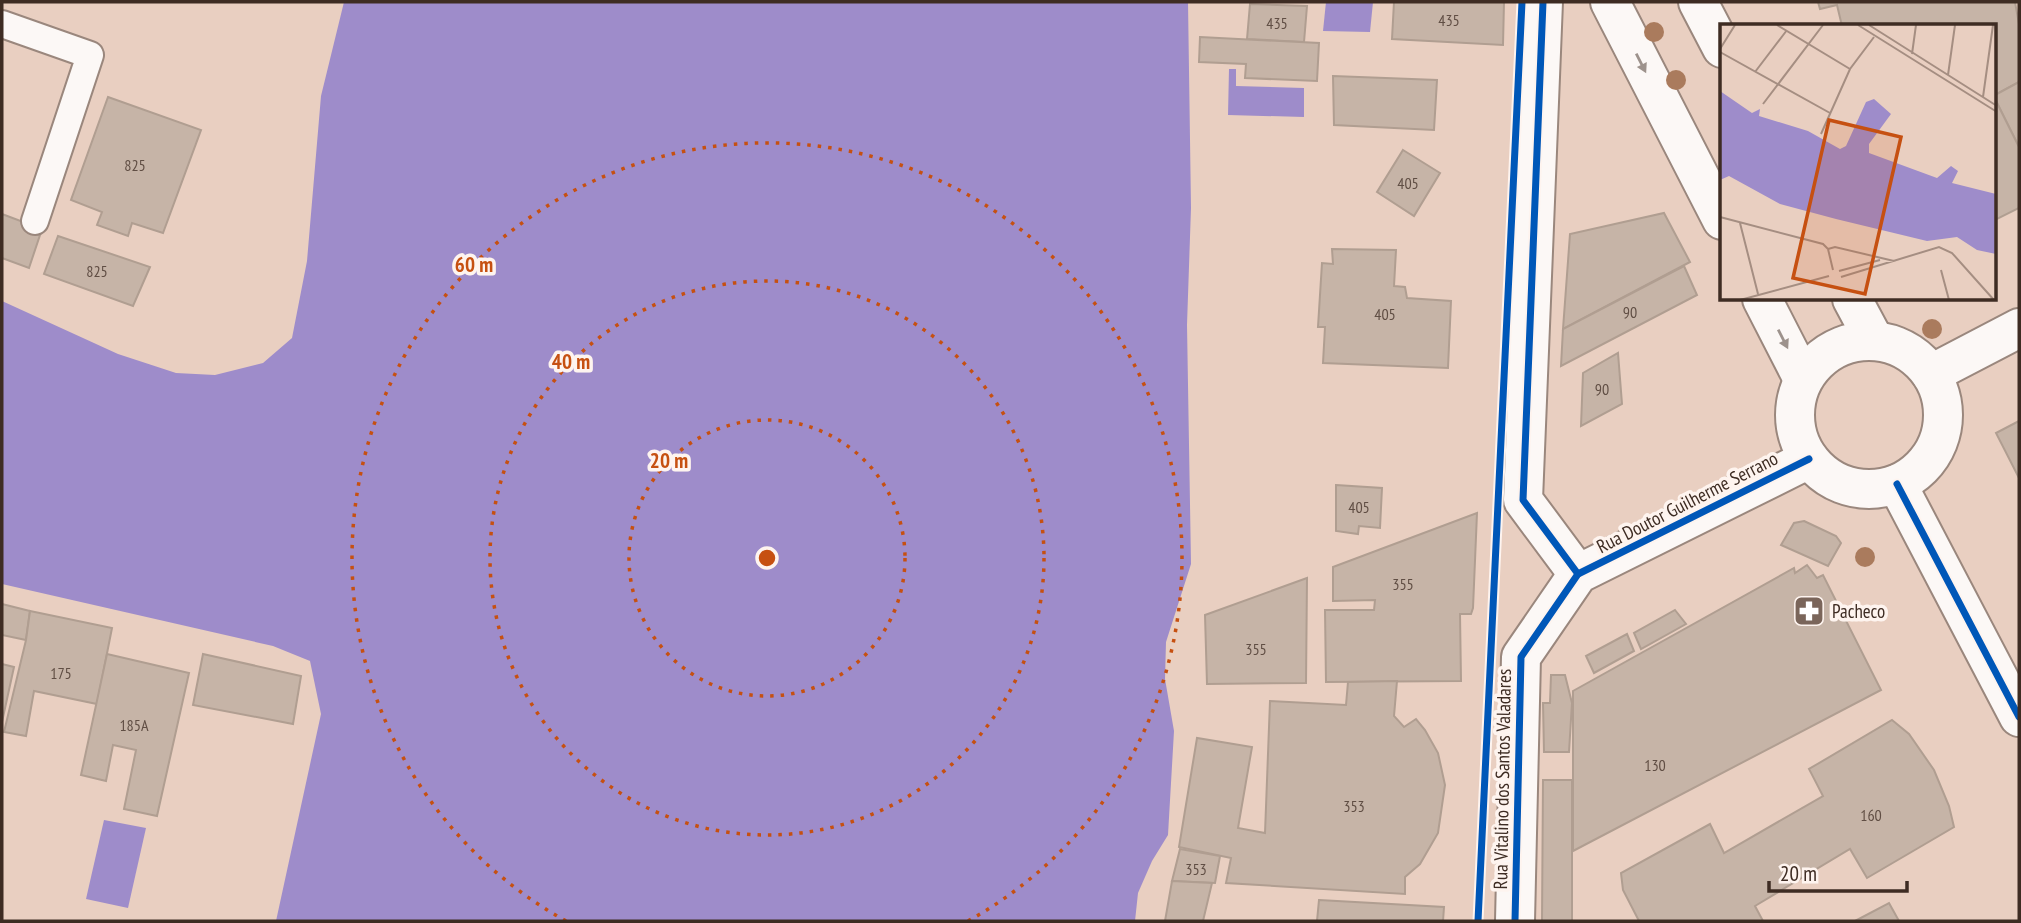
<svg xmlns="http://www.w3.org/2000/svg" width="2021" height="923" viewBox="0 0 2021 923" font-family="'PT Sans Narrow',sans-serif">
<rect width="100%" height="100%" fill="#e9cfc1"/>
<g fill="#9e8cca">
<polygon points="344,2 1188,2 1191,208 1187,325 1191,564 1166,642 1165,679 1174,731 1168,835 1152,861 1138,893 1135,921 276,921 321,714 310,661 273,646 2,584 2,301 118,354 176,373 215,375 263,363 292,338 307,261 321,96"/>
<polygon points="1326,2 1373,2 1370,32 1323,31"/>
<polygon points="1229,69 1236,69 1236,86 1304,88 1304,117 1228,115"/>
<polygon points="104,820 146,828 128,908 86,899"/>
</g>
<g fill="#c6b4a7" stroke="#b09e91" stroke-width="2">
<polygon points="1394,2 1504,2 1503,45 1392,39"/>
<polygon points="1818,2 2015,2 2019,24 2019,82 1995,95 1995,26 1842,26 1837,5 1820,9"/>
<polygon points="1250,4 1307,6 1304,42 1247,39"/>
<polygon points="1200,37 1319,43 1317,81 1245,78 1246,64 1199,62"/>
<polygon points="1333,76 1437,80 1434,130 1334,125"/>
<polygon points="2019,82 2019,147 1995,99 1995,95"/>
<polygon points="108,97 201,130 163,233 132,223 128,236 97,225 102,212 71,200"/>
<polygon points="1995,99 2019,147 2019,208 1995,220"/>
<polygon points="1403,150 1440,173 1414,216 1377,192"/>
<polygon points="1664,213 1690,262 1563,329 1570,234"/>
<polygon points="2,214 42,229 29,268 2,258"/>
<polygon points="58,236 150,267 133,306 44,274"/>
<polygon points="1332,249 1396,250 1394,286 1405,287 1407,298 1451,301 1448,368 1323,363 1325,327 1318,327 1322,263 1333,264"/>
<polygon points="1684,266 1697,295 1561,366 1563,329"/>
<polygon points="1618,353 1622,404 1581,426 1583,373"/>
<polygon points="2019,421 2019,478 1996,433"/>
<polygon points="1336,485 1382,488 1380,528 1359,526 1358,534 1336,531"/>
<polygon points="1477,513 1473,608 1471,614 1460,614 1461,681 1326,682 1325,610 1374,610 1375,600 1333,601 1333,567"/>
<polygon points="1804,521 1836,536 1841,543 1828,566 1781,545 1794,523"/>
<polygon points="1807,565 1817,578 1823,575 1881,690 1573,851 1573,691 1794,568 1795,573"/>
<polygon points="1307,578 1306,683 1207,684 1205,615"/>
<polygon points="2,604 30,611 26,640 2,635"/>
<polygon points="1675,610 1686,624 1641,649 1634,633"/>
<polygon points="30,611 112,628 97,704 34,691 26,736 4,732 26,640"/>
<polygon points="1627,634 1634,651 1594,673 1586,656"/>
<polygon points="107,654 189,673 157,816 124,809 136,750 113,745 106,781 81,775"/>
<polygon points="203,654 301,676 293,724 193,705"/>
<polygon points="2,664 14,667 2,722"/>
<polygon points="1551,675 1565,675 1572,703 1569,752 1544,752 1543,703 1550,703"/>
<polygon points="1397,681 1394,716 1404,727 1416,719 1425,730 1438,753 1445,785 1438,833 1420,864 1405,877 1405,894 1226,883 1231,858 1179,847 1197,738 1252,747 1238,828 1265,833 1270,701 1346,705 1348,682"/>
<polygon points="1892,720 1909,734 1934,770 1949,806 1954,827 1867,878 1850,849 1755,906 1763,921 1639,921 1623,890 1621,873 1710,824 1724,853 1823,796 1809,769"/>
<polygon points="1543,780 1572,780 1572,921 1542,921"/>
<polygon points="1180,849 1220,856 1215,883 1172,881"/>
<polygon points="1172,881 1212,883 1203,921 1165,921"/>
<polygon points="1319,900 1444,907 1443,921 1317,921"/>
<polygon points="1889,903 1899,921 1855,921"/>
</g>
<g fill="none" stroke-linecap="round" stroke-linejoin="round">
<g stroke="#9a877d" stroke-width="30">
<polyline id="service" points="2,24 90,55 35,221"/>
</g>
<g stroke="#9a877d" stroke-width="42">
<g id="tertiary">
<polyline points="1543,2 1523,500 1578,574"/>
<polyline points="1610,2 1722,220"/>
<polyline points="1698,2 1722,48"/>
<polyline points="1762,299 1803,379"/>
<polyline points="1852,299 1874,340"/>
<circle cx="1869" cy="415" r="74"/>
<polyline points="1931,374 2019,328"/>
<polyline points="1897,484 2019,717"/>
<polyline points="1515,921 1521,657 1578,574 1809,459"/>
</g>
</g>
<use href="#service" stroke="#fcf8f6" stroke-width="26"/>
<use href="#tertiary" stroke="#fcf8f6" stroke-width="38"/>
<g stroke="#fef4ef" stroke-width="11">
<g id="cycleway">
<polyline points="1543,2 1523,500 1578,574"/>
<polyline points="1897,484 2019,717"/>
<polyline points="1478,921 1522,2"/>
<polyline points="1515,921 1521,657 1578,574 1809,459"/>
</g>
</g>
<use href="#cycleway" stroke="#0057b8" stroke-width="7"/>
</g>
<g fill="#aa7b5d">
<circle cx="1654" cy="32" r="10"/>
<circle cx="1676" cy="80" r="10"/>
<circle cx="1932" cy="329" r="10"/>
<circle cx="1865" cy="557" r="10"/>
</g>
<defs><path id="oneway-solid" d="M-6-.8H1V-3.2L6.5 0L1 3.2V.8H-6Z" transform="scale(1.75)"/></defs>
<g fill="#9d928c">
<use href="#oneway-solid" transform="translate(1641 63) rotate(63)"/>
<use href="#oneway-solid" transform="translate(1783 339) rotate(63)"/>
</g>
<g fill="none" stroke="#c65011" stroke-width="3.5" stroke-dasharray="3.5 7">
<circle cx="767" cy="558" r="138"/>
<circle cx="767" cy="558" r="277"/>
<path d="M566 921A415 415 0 1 1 968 921"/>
</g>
<defs>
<g id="pharmacy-square" transform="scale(1.575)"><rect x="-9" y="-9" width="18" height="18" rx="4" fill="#7a655a" stroke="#fef4ef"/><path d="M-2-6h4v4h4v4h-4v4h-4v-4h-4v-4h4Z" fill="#fff"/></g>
</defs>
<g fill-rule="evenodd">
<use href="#pharmacy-square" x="1809" y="611"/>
</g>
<g text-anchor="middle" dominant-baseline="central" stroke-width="7" stroke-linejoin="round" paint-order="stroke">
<g font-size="16" fill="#604e44">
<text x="1449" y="20">435</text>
<text x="1277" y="23">435</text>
<text x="135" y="165">825</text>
<text x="1408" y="183">405</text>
<text x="97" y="271">825</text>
<text x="1630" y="312">90</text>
<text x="1385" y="314">405</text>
<text x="1602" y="389">90</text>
<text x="1359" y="507">405</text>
<text x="1403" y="584">355</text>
<text x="1256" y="649">355</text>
<text x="61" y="673">175</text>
<text x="134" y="725">185A</text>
<text x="1655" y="765">130</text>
<text x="1354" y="806">353</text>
<text x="1871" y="815">160</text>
<text x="1196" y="869">353</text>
</g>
<g font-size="19" fill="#3e2c23" stroke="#fef4ef">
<text transform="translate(1687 502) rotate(-27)">Rua Doutor Guilherme Serrano</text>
<text transform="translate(1502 779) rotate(-89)">Rua Vitalino dos Santos Valadares</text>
</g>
<g font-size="19" fill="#3e2c23" stroke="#fef4ef" text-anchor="start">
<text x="1832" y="611">Pacheco</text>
</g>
</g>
<g transform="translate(1720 24)">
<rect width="276" height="276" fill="#e9cfc1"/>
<path d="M 0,67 L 32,89 L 40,85 L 39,92 L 88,107 L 120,125 L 126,122 L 146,78 L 154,75 L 171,90 L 149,120 L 149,129 L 217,154 L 231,142 L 238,147 L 232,159 L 276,170 L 276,230 L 257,226 L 237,213 L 207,217 L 116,195 L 60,180 L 9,152 L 0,156 Z" fill="#9e8cca"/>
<path fill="none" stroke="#a58e82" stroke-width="2" d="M 57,1 L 130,45M 138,1 L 277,88M 149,1 L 277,82M 0,25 L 15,1M 0,28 L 110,89M 192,30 L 196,1M 35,48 L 67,6M 228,51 L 235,1M 263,73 L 273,1M 43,80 L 103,1M 101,110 L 130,45 L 154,13M 0,193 L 103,220 L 108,225M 20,199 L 38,270M 108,225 L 115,223 L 174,237M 108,225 L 113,246M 221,246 L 229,276M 119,247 L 160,236M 121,253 L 219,223 L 232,229 L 274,276M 20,276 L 109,252"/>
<path fill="#c65011" fill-opacity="0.15" stroke="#c65011" stroke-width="3.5" d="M 109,96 L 181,113 L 145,270 L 73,254 Z"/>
<rect width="276" height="276" fill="none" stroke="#3e2c23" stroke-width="3.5"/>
</g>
<circle cx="767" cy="558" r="10" fill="#c65011" stroke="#fef4ef" stroke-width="3.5"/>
<g font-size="21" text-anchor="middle" font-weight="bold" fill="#c65011" stroke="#fef4ef" stroke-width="7" stroke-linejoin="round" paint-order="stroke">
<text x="474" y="272">60 m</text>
<text x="571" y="369">40 m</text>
<text x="669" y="468">20 m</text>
</g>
<rect width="2021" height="923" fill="none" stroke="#3e2c23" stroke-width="7"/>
<path d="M1769 881v10h138v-10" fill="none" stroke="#3e2c23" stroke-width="3.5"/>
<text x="1780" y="881" font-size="21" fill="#3e2c23" stroke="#fef4ef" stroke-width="5" paint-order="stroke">20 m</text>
</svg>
